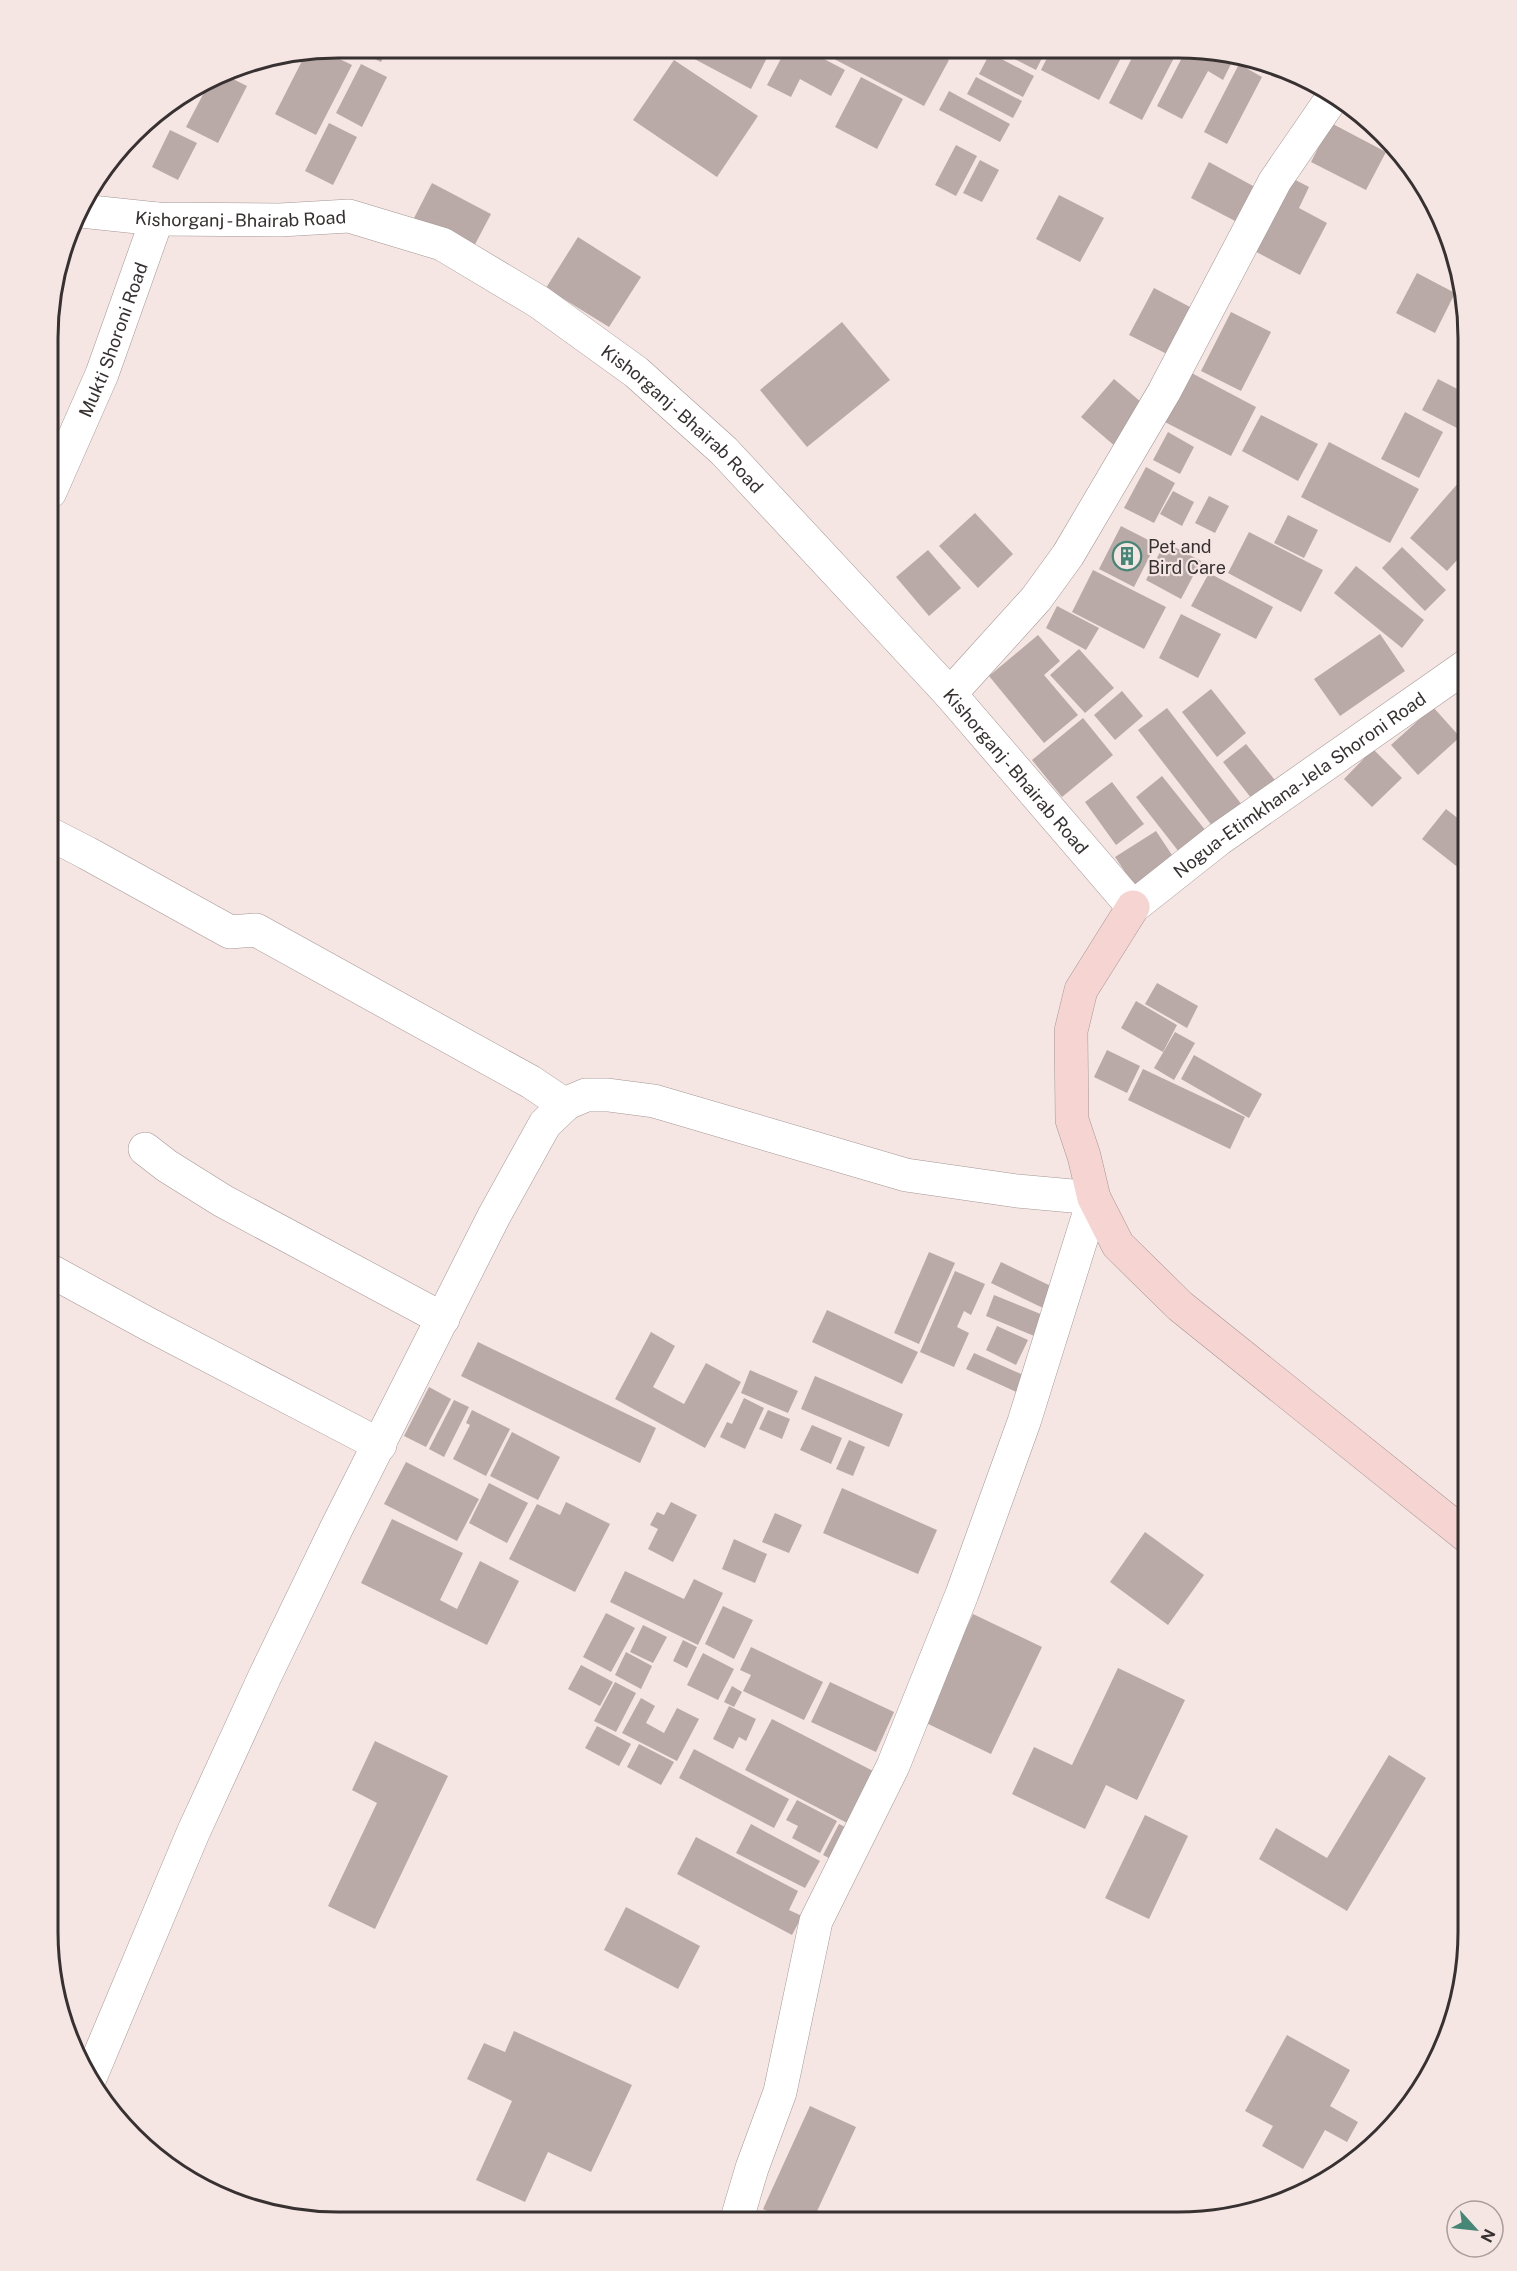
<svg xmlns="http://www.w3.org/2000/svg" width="1517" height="2271" viewBox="0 0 1517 2271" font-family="'Public Sans',sans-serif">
<rect width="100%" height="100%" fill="#f5e5e3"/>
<path fill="#f4968c" stroke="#bb7871" stroke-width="1.5" d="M 51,299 C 64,313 55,335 50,351 Z"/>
<g fill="#b9aaa8">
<polygon points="352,48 388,48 381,62"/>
<polygon points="687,49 760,49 769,54 751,89 685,54"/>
<polygon points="786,49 805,49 845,70 831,96 800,79 791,97 767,85"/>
<polygon points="815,49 929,50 949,60 924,106"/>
<polygon points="997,50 1046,50 1036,70"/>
<polygon points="1051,50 1116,50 1123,54 1099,100 1041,70"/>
<polygon points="1136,50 1178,50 1142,120 1109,103"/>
<polygon points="1186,50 1214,51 1233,60 1223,80 1208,71 1182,119 1157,106"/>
<polygon points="323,51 352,65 316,135 275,114 306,53"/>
<polygon points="990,53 1034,76 1023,97 979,74"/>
<polygon points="674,60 758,116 717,177 633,120"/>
<polygon points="1260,62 1289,70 1317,86 1314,92"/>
<polygon points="361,64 387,77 362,127 336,113"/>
<polygon points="1239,64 1262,77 1227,144 1204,132"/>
<polygon points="225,75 247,86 218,143 186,127 208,85"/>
<polygon points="861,77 903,99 877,149 835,127"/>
<polygon points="976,77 1022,101 1013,118 967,94"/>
<polygon points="949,91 1010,124 1000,142 939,110"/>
<polygon points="329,123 357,137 333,185 305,171"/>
<polygon points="1331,123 1386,152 1366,190 1311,162"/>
<polygon points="170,130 197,143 178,180 152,167"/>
<polygon points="956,145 977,156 956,196 935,185"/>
<polygon points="980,160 999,170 982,202 963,193"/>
<polygon points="1209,162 1255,187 1237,222 1191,198"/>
<polygon points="1282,173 1309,187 1299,208 1327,223 1300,275 1245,246"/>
<polygon points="432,183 491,214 472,250 413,220"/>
<polygon points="1059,195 1104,218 1080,262 1036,239"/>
<polygon points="578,237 641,277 609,327 546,288"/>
<polygon points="1417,273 1455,293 1435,333 1396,313"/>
<polygon points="1154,288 1192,308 1167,354 1129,335"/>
<polygon points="1231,312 1271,332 1241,391 1201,371"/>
<polygon points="1465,318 1469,338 1469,340 1457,334"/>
<polygon points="842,322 890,380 807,447 760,390"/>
<polygon points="1184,369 1256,407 1231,456 1159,419"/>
<polygon points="1114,379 1148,408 1116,447 1081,417"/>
<polygon points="1438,379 1469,395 1469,404 1457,428 1422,410"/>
<polygon points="1405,412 1443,432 1419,478 1381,459"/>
<polygon points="1261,415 1318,444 1298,481 1242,451"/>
<polygon points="1168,432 1194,447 1180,474 1153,460"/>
<polygon points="1329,442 1419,489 1390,543 1301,497"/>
<polygon points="1146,467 1175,483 1154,523 1124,508"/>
<polygon points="1460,481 1469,488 1469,547 1447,571 1410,538"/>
<polygon points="1173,491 1194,502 1182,526 1160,514"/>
<polygon points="1209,496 1229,506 1215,533 1195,523"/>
<polygon points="975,513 1013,554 978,588 939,546"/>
<polygon points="1288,515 1318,530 1304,558 1274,543"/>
<polygon points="1121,526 1156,544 1134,587 1099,569"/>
<polygon points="1249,532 1323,570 1301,612 1228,573"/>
<polygon points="1165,542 1201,561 1181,599 1146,580"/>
<polygon points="1402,547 1446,590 1425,611 1382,568"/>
<polygon points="928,550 961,588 929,616 896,577"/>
<polygon points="1356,566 1424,620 1402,648 1334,593"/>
<polygon points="1093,570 1166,607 1144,649 1072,612"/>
<polygon points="1209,573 1273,607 1256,639 1191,606"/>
<polygon points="1057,606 1099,628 1086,650 1046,628"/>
<polygon points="1181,614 1221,634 1198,678 1159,658"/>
<polygon points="1380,634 1405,671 1340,716 1314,679"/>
<polygon points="1038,635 1060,661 1044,675 1078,715 1044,743 989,676"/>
<polygon points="1079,649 1114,688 1085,713 1050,675"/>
<polygon points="1211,689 1246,733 1217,757 1182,712"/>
<polygon points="1122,691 1143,716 1115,740 1094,715"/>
<polygon points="1433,707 1460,737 1418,775 1391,745"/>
<polygon points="1167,708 1249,814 1220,836 1138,730"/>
<polygon points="1083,718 1113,755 1062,797 1032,760"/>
<polygon points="1246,744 1278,784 1255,803 1223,762"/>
<polygon points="1373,749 1402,778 1372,807 1344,779"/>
<polygon points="1162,776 1210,836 1183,857 1136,797"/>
<polygon points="1112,782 1144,824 1116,845 1085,802"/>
<polygon points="1446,809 1469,827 1469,876 1422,839"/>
<polygon points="1156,831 1178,864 1138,891 1115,857"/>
<polygon points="1157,983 1198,1006 1187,1028 1145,1004"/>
<polygon points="1136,1001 1177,1025 1163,1052 1121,1028"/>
<polygon points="1175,1032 1195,1043 1174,1080 1154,1068"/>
<polygon points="1107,1050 1140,1066 1127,1093 1094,1077"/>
<polygon points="1194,1055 1262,1094 1249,1118 1181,1079"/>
<polygon points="1143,1069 1245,1117 1230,1149 1128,1100"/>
<polygon points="929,1252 955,1263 919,1344 894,1333"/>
<polygon points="1001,1262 1055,1288 1045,1309 991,1283"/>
<polygon points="955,1271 985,1284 971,1315 964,1311 957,1327 969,1333 954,1367 920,1352"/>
<polygon points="994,1295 1048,1317 1039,1338 986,1316"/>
<polygon points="827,1310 918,1352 902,1384 812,1342"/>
<polygon points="997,1326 1028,1340 1016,1365 986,1350"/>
<polygon points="651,1332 675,1346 653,1387 684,1404 706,1363 741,1382 705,1448 615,1399"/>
<polygon points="478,1342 656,1428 640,1463 461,1376"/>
<polygon points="974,1353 1030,1378 1023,1395 966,1369"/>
<polygon points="750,1370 798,1391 788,1413 741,1393"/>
<polygon points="815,1376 903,1414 889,1447 801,1409"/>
<polygon points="429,1387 451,1399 426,1447 404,1436"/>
<polygon points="744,1398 764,1408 745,1449 720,1437 727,1422 732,1424"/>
<polygon points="454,1400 469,1407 444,1457 429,1449"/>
<polygon points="472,1410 510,1429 486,1476 453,1459 470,1425 466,1423"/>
<polygon points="768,1410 790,1419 782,1439 759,1429"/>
<polygon points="812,1425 842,1438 831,1464 800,1450"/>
<polygon points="512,1432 560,1457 538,1500 490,1476"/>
<polygon points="849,1440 865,1447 853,1476 836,1469"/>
<polygon points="406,1462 479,1499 457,1541 384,1504"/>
<polygon points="489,1483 528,1503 507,1543 469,1523"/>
<polygon points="842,1488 937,1530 918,1574 823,1533"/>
<polygon points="566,1502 610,1524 575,1592 509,1559 537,1504 560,1515"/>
<polygon points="671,1502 697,1515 673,1562 648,1549 658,1529 650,1525 657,1512 664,1515"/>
<polygon points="775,1513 802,1525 789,1553 762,1542"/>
<polygon points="392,1519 463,1553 440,1600 457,1609 480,1561 519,1581 487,1645 361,1583"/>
<polygon points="1145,1532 1204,1575 1168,1625 1110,1582"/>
<polygon points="734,1539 767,1554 755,1583 722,1569"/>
<polygon points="625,1571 684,1599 694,1579 723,1593 698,1645 610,1602"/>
<polygon points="723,1606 753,1620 734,1659 705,1644"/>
<polygon points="606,1613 635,1628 611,1672 583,1657"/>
<polygon points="973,1614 1042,1647 991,1754 922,1721"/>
<polygon points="643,1625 667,1637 653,1663 630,1652"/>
<polygon points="683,1640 697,1647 687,1668 673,1661"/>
<polygon points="751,1647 823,1682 804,1720 743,1691 751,1675 740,1670"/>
<polygon points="626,1652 652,1666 641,1689 615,1675"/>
<polygon points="703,1653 734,1669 718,1700 687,1685"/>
<polygon points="581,1665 613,1682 600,1706 568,1689"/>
<polygon points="1118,1668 1185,1700 1137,1800 1106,1785 1085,1829 1012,1794 1034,1747 1072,1765"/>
<polygon points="615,1682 636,1693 616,1732 594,1721"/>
<polygon points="830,1682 894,1712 876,1752 811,1722"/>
<polygon points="732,1686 742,1692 734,1707 724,1702"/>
<polygon points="641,1698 655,1706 646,1723 664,1733 677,1708 699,1719 677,1761 622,1733"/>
<polygon points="729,1706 756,1719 746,1741 739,1737 733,1749 713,1739"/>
<polygon points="772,1719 879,1774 851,1825 745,1770"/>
<polygon points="597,1726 631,1744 619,1766 585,1748"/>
<polygon points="375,1741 448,1776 375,1929 328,1906 377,1803 352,1790"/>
<polygon points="639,1744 674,1762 661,1785 627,1767"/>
<polygon points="694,1749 789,1799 774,1828 679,1778"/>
<polygon points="1389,1755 1426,1778 1347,1911 1259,1859 1276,1828 1327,1858"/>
<polygon points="797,1800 837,1821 820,1853 792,1838 798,1826 786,1820"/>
<polygon points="1145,1815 1188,1836 1149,1919 1105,1898"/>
<polygon points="751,1824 820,1861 805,1888 736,1853"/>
<polygon points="839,1824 851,1830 835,1861 823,1855"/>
<polygon points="696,1837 798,1891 789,1910 802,1916 792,1935 677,1874"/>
<polygon points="626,1907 700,1946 678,1989 604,1950"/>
<polygon points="514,2031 632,2085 591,2172 548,2152 525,2202 476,2180 512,2101 467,2079 484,2043 505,2052"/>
<polygon points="1287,2035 1350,2070 1330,2106 1358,2122 1347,2142 1325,2130 1303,2169 1262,2146 1273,2126 1245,2111"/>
<polygon points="810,2106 856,2127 812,2222 791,2222 763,2209"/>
</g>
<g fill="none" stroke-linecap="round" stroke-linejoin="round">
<g stroke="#a59795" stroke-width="34">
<g id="minor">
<path id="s1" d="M 50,492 L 102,374 L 157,219"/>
<polyline points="950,694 1036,599 1068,555 1164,392 1275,181 1334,95"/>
<polyline points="50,834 87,853 230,932 256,930 531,1082 565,1105"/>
<polyline points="145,1149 167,1166 223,1201 443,1319"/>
<polyline points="49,1270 148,1324 380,1445"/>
</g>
</g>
<g stroke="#a59795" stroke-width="34">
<g id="tertiary">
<path id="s2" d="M 81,211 L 157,219 L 280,220 L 349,216 L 442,244 L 539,302 L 636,372 L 724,451 L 950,694 L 1133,907 L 1219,839 L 1469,664"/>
<polyline points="90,2078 193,1833 265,1676 336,1529 494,1216 545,1124 567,1103 586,1095 608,1095 654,1101 906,1175 1017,1191 1094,1198 1024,1422 962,1594 893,1766 816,1921 780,2092 752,2168 736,2222"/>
</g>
</g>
<g stroke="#a59795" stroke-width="34">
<polyline id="secondary" points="1133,907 1081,990 1071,1031 1072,1120 1084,1156 1094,1198 1118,1245 1180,1306 1469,1538"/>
</g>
<use href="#minor" stroke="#fff" stroke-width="33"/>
<use href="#tertiary" stroke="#fff" stroke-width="33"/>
<use href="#secondary" stroke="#f6d4d2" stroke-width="33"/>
</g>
<defs>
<g id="building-ring" transform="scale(1.5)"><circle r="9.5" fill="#f5e5e3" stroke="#458677" stroke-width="1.5"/><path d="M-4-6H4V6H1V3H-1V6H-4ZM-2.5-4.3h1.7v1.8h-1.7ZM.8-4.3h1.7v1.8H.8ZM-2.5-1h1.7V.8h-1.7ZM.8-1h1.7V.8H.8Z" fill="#458677"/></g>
</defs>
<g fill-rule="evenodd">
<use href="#building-ring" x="1127" y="556"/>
</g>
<g text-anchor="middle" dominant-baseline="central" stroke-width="4.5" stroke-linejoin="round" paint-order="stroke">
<g font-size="18" fill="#373131" stroke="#f5e5e3">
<text stroke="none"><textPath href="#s2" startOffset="160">Kishorganj - Bhairab Road</textPath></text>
<text stroke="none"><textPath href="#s1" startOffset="165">Mukti Shoroni Road</textPath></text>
<text stroke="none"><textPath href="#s2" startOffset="664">Kishorganj - Bhairab Road</textPath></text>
<text stroke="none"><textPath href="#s2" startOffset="1150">Kishorganj - Bhairab Road</textPath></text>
<text stroke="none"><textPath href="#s2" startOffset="1536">Nogua-Etimkhana-Jela Shoroni Road</textPath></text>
</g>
<g font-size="18" fill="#373131" stroke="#f5e5e3" text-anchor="start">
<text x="1148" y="546">Pet and<tspan x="1148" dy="21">Bird Care</tspan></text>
</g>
</g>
<path d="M0 0H1517V2271H0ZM338 58H1178A280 280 0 0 1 1458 338V1932A280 280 0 0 1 1178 2212H338A280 280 0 0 1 58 1932V338A280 280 0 0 1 338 58Z" fill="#f5e5e3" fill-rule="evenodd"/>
<path fill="none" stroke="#373131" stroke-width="3" d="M338 58H1178A280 280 0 0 1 1458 338V1932A280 280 0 0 1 1178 2212H338A280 280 0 0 1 58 1932V338A280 280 0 0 1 338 58Z"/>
<g transform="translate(1475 2229) rotate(117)"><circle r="28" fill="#f5e5e3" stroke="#a99d9c" stroke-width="1.5"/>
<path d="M0-4.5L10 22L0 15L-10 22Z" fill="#458677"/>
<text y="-9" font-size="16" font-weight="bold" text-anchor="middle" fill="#373131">N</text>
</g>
</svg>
